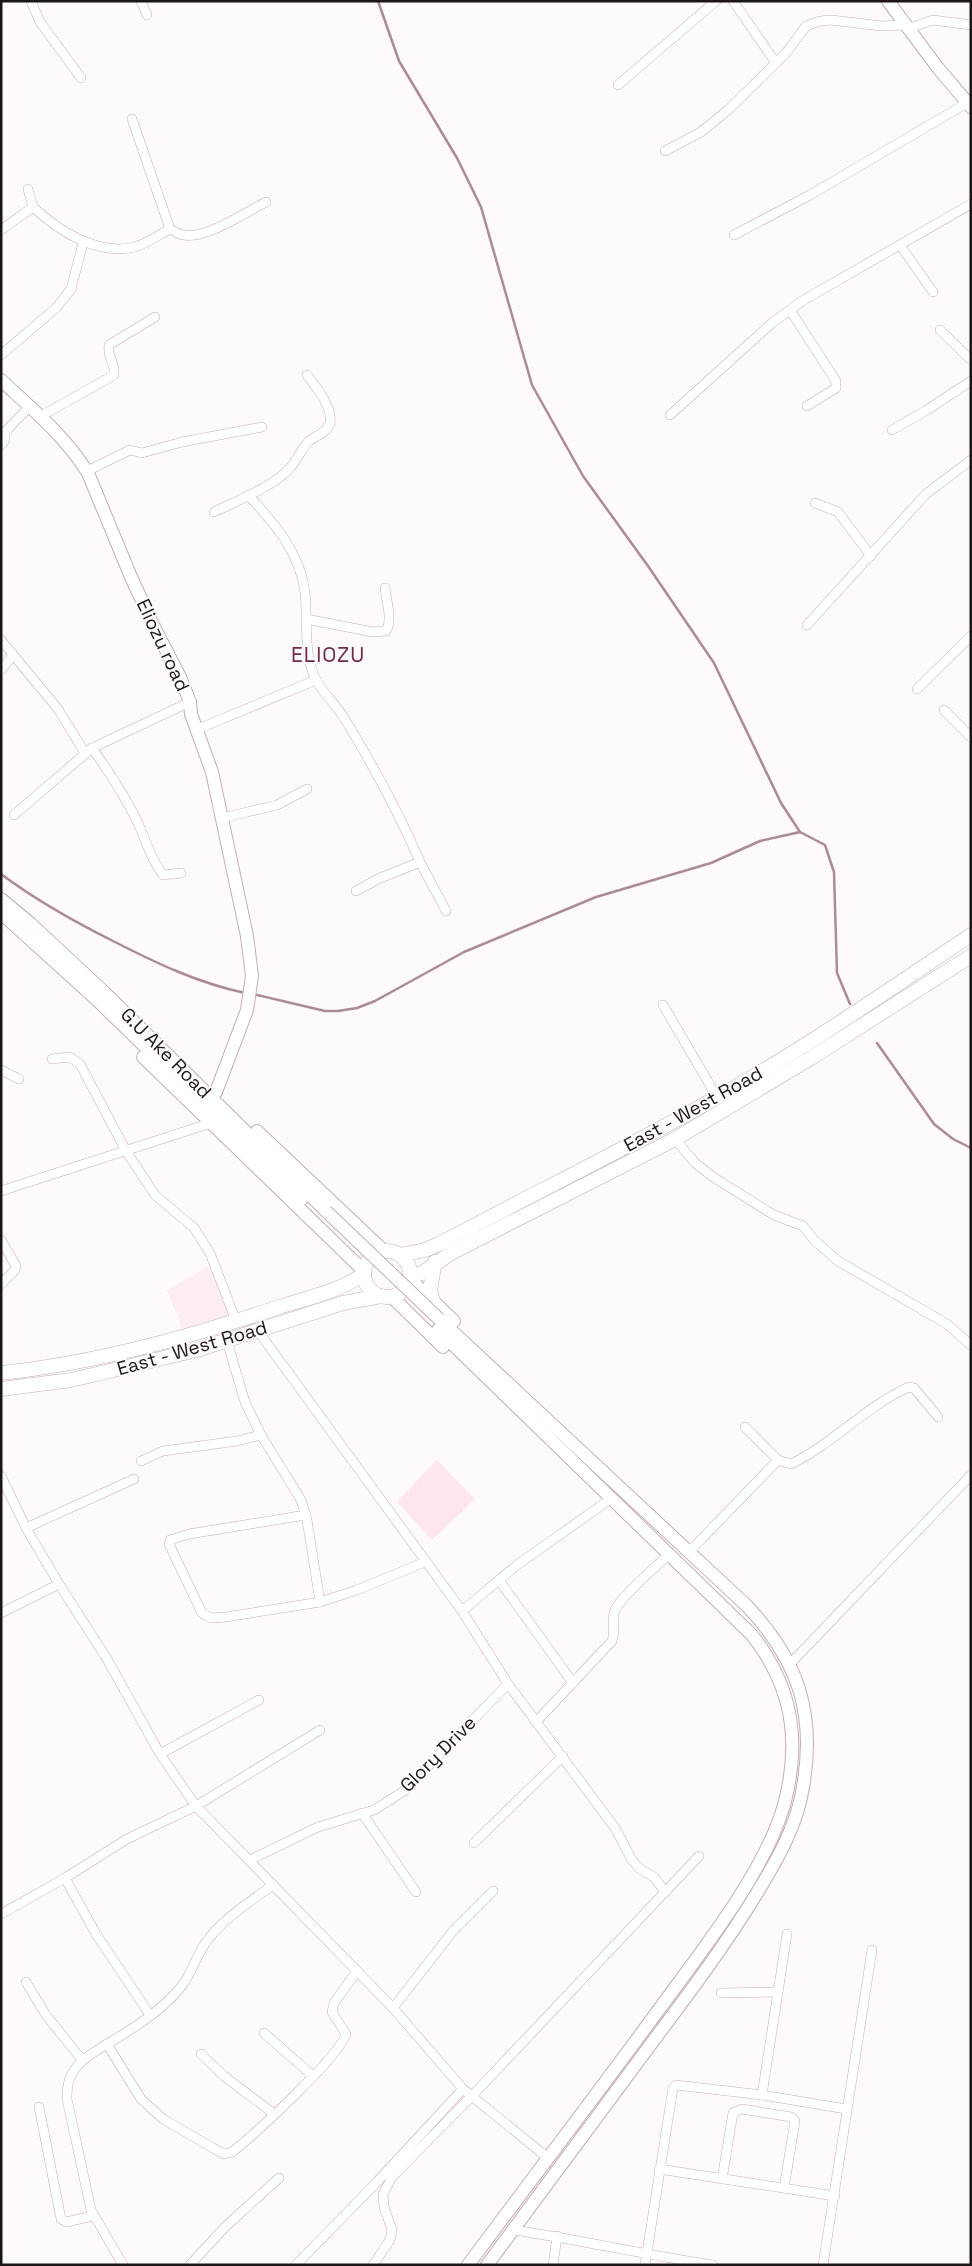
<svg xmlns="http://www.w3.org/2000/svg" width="972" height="2266" viewBox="0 0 972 2266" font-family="'Space Grotesk',sans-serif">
<rect width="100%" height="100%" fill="#fefafc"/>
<polygon fill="#fdecf2" points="207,1267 215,1276 232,1317 184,1332 167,1290"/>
<polygon fill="#fee5ee" points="437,1460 475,1499 432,1540 397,1502"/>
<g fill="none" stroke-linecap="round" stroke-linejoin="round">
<g stroke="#aa8b96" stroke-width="2.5">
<polyline points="378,1 399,61 457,158 481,207 532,385 583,476 648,566 714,663 781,803 800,832"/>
<path d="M 1,874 C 37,901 73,921 113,941 C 156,963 198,983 245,993"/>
<polyline points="253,994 325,1011 338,1011 357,1008 375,1001 464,952 596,897 711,863 760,841 800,832 825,845 834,872 837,973 850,1004"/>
<polyline points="877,1043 934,1124 953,1139 971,1148"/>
</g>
<g stroke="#c1afb5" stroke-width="10">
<g id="street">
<polyline points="31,1 40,22 81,78"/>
<polyline points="141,1 147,15"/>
<polyline points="733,1 776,63"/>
<polyline points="907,29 933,20 971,25"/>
<polyline points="618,85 716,1"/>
<path d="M 132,119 L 170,229 C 174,231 179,235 184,235 C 207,239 246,212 266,202"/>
<polyline points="665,151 701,132 728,110 786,53 806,26 820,21 832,20 881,26 905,25"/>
<polyline points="28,189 33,207"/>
<path d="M 1,230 L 33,207 C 59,231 97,256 135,247 C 147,243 159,235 170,229"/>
<polyline points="734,235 810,195 967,103"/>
<polyline points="900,245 933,292"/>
<polyline points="790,310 836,381 836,388 807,406"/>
<polyline points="940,330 971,360"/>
<polyline points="1,355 57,307 71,289 83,243"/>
<polyline points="670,415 772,323 802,301 971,204"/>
<path d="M 41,416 L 114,375 C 116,364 107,357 109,345 L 155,317"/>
<polyline points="892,430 927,410 971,381"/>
<polyline points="1,445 5,440 5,432 30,406"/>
<polyline points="87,471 130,450 142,453 182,442 262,427"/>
<path d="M 248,495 C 274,523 300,552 305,592 C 308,620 303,652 315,678 C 322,693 338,706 346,721 C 374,767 399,813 420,862 L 378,879 L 356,891"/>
<polyline points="815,503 838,512 871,556"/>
<path d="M 214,512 C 237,501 274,486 290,468 C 297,460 301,450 308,442 C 314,436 328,433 330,423 C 333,407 316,387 307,375"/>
<path d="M 306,619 L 373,632 L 386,631 C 393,620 386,600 385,588"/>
<polyline points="807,625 926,494 971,460"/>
<polyline points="1,640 58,709 85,753"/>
<polyline points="1,670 13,655"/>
<polyline points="917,689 971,636"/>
<polyline points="944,710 971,737"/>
<polyline points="198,729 316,680"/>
<path d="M 92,748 C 107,769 121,790 133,813 C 144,833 149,857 163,875 L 181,873"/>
<polyline points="14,815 92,748 190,702"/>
<polyline points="222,818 277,805 307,789"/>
<polyline points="420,862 446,911"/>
<polyline points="663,1005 717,1097"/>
<polyline points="52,1059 70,1057 80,1064 126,1151 155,1195 194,1228 210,1253 236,1321"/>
<polyline points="1,1070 19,1079"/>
<polyline points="675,1139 695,1163 713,1177 774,1215 803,1226 815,1241 838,1261 947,1324 971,1345"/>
<polyline points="1,1191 211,1123"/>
<polyline points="1,1240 16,1266 15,1270 1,1284"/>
<polyline points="258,1331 462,1611 508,1684 615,1828 632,1860 640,1869 654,1877 665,1892"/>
<polyline points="227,1341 245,1402 261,1435 301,1500 307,1520 320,1602"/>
<path d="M 778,1460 L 791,1464 C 833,1444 866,1406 909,1387 L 914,1388 L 938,1417"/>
<polyline points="141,1461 163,1451 237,1441 261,1435"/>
<polyline points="1,1476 26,1528 59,1584 107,1659 160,1754 196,1806 393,2008 463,2089 548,2158"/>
<polyline points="306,1515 189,1534 170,1540 169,1544 202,1613 211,1618 226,1617 320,1602 357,1590 425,1562"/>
<polyline points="26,1528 134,1479"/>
<polyline points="688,1553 778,1460 745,1427"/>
<polyline points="499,1580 573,1683"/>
<polyline points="462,1611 517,1565 609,1500"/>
<polyline points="1,1613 59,1584"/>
<polyline points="790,1664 971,1475"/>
<path d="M 536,1722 L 612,1641 C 616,1630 611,1620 615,1610 C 622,1595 655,1568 668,1555"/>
<polyline points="160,1754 259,1700"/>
<polyline points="362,1813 416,1892"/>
<polyline points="474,1843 563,1756"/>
<polyline points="250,1860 318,1827 374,1810 404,1791 508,1684"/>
<polyline points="65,1878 96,1934 150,2015"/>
<polyline points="1,1914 65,1878 127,1839 196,1806 320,1730"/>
<polyline points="26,1982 46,2015 82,2060"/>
<polyline points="721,1993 778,1992"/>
<polyline points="393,2008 453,1931 493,1891"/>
<polyline points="264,2033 313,2076"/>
<path d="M 107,2044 L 141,2099 L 163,2119 L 213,2148 L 224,2154 L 232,2152 C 254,2135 340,2056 346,2034 L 332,2012 L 334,2003 L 357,1971"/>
<polyline points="201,2054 224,2076 274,2114"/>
<polyline points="762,2095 787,1934"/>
<polyline points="39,2107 61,2219 66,2222 93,2216"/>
<polyline points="659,2169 835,2196"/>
<polyline points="722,2179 733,2113 742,2109 791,2117 795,2121 784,2188"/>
<path d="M 514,2230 C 580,2240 646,2255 713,2265"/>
<path d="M 123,2265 L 91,2210 L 67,2099 C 66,2073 78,2062 99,2049 C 127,2032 159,2014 181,1987 C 193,1972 197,1952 209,1938 C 226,1917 251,1901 273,1885"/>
<polyline points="190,2265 225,2227 279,2178"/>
<polyline points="296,2265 375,2184 463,2089"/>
<polyline points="373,2265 390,2240 392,2230 384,2207 383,2194 392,2177 471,2097 699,1856"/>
<polyline points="553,2265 557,2236"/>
<polyline points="645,2265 673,2088 676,2085 762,2095 846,2109"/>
<polyline points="823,2265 872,1950"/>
</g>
</g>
<g stroke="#c1afb5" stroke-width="14">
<g id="secondary">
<polyline points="888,1 938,68 971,107"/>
<path d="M 1,380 C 33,410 65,436 88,473 L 131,577 L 154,627 L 180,677 L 190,702 L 191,714 L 212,772 L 247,936 L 252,976 L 247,1010 L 216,1092"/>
<polyline points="1,899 31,924 104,992 326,1211"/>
<polyline points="1,913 96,999 302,1199"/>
<polyline points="143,1057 364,1271"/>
<polyline points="257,1131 384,1251"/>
<polyline points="410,1279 454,1321"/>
<polyline points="391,1296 443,1347"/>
<path d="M 439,1319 L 747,1606 C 798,1660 816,1713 803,1787 C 797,1826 777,1860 757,1893 C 726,1944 690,1992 654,2040 C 599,2115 543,2190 487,2265"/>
<path d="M 438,1330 L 752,1635 C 793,1687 801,1742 784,1805 C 765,1872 701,1952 660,2008 C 597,2094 532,2179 468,2265"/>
</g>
</g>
<g stroke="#c1afb5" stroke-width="15">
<g id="primary">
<circle cx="387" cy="1274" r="23"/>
<path d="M 400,1255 L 425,1250 L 439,1244 C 531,1195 625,1149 716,1098 C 804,1049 887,991 971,935"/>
<polyline points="410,1276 422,1273 451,1253 675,1139 811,1058 971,956"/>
<polyline points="433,1301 430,1290 435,1262"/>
<path d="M 1,1373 C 96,1363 189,1337 279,1307 C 307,1298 340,1291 364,1274"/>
<polyline points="1,1389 71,1380 118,1369 200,1349 343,1303 381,1296"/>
</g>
</g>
<use href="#street" stroke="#fff" stroke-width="9"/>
<use href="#secondary" stroke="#fff" stroke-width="12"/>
<use href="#primary" stroke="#fff" stroke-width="14"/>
<g stroke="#c1afb5" stroke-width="14" stroke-linecap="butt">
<polyline id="secondary-bridge" points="326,1211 439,1319"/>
</g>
<use href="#secondary-bridge" stroke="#fff" stroke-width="12"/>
</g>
<g text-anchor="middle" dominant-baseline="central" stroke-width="4" stroke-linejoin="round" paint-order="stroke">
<g font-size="19" fill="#1b1517" stroke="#fefafc">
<text transform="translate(163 645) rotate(65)">Eliozu road</text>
<text transform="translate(166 1053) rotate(45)">G.U Ake Road</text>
<text transform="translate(693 1109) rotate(-29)">East - West Road</text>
<text transform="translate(192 1348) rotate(-16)">East - West Road</text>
<text transform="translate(438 1754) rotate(-45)">Glory Drive</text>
</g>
<g font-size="21" letter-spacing="1" fill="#6d2b48" stroke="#fefafc">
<text x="328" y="654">ELIOZU</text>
</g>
</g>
<rect width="972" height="2266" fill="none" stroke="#1b1517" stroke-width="5"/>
</svg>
